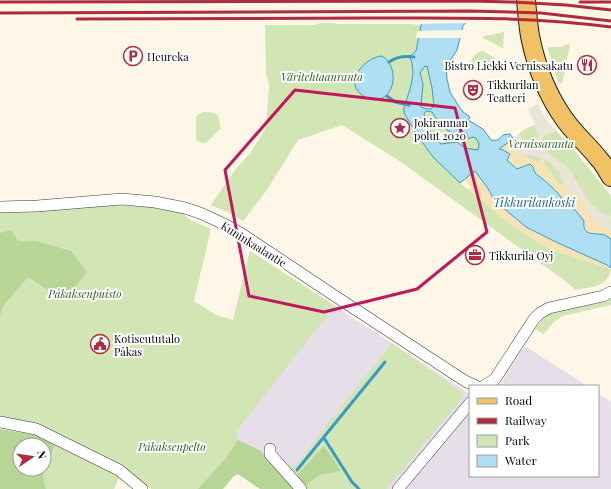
<svg xmlns="http://www.w3.org/2000/svg" width="611" height="489" viewBox="0 0 611 489" font-family="'Playfair Display',serif">
<rect width="100%" height="100%" fill="#fef7e7"/>
<g fill="#e6dee9">
<polygon points="250,251 470,394 470,476 598,476 598,393 611,402 611,489 260,489 228,467 232,324"/>
<polygon points="525,346 587,386 499,386"/>
</g>
<g fill="#d2e5b4" fill-rule="evenodd">
<path d="M 320,23 L 333,23 L 338,24 L 409,24 L 421,25 L 413,65 L 413,80 L 404,108 L 404,113 L 407,118 L 417,135 L 433,157 L 460,183 L 479,198 L 510,224 L 550,249 L 611,269 C 608,288 589,287 575,290 L 568,283 L 401,162 L 342,125 L 298,140 L 267,190 L 243,221 L 227,212 L 211,205 L 235,170 L 251,152 L 266,128 L 269,85 L 266,73 L 265,25 L 314,25 Z"/>
<polygon points="504,32 503,49 497,45 483,38 484,36"/>
<polygon points="566,44 570,45 562,84 558,82 548,49 549,47 563,47"/>
<path d="M 483,51 L 498,60 L 498,63 L 476,71 L 470,63 C 474,56 475,52 483,51 Z"/>
<polygon points="427,66 432,88 434,106 431,109 427,109 421,107 423,84 420,73 424,67"/>
<path d="M 426,110 L 432,112 C 437,121 447,132 458,134 L 461,131 L 472,137 L 476,138 L 479,144 L 478,150 L 465,148 L 457,143 L 441,144 C 429,133 429,129 424,114 Z"/>
<polygon points="204,112 215,113 218,116 220,124 220,129 207,142 202,143 196,140 196,117 199,114"/>
<path d="M 546,120 L 574,150 L 611,196 L 611,235 L 586,219 L 540,163 C 532,161 526,156 518,153 L 514,139 L 515,137 L 525,129 Z"/>
<polygon points="122,205 153,207 182,213 192,221 211,229 194,301 216,315 233,320 250,251 335,306 237,430 238,440 225,459 206,489 151,489 127,470 0,419 0,213"/>
<polygon points="611,299 611,305 562,316 554,322 544,334 535,329 543,318 553,312 601,302"/>
<path d="M 392,343 L 464,394 L 461,400 L 386,489 L 307,489 L 288,469 L 287,463 L 295,467 L 329,422 ZM 324,446 L 341,471 L 320,475 L 304,486 Z"/>
<polygon points="55,445 82,458 83,458 120,476 114,489 46,489 43,475"/>
</g>
<g fill="#b7d595" fill-rule="evenodd">
<polygon points="11,230 18,241 36,241 71,251 87,272 64,301 28,277 3,306 0,316 0,233"/>
<path d="M 0,429 L 36,435 L 55,445 L 43,475 L 46,489 L 0,489 ZM 20,445 L 44,445 L 44,469 L 20,469 Z"/>
<polygon points="238,440 261,451 287,478 295,489 260,489 238,474 233,477 223,489 198,489 225,459"/>
<polygon points="324,446 341,471 320,475 304,486 297,475"/>
</g>
<g fill="#f6e3b7">
<path d="M 509,141 C 512,145 514,149 518,152 C 521,155 535,161 540,163 L 540,158 L 544,159 L 546,168 L 549,171 L 558,183 L 564,185 L 584,202 L 592,218 L 611,231 L 611,239 L 605,235 L 591,234 L 587,232 L 577,212 L 564,201 L 557,192 L 545,181 L 535,173 L 533,167 L 517,169 L 507,160 L 498,149 Z"/>
<polygon points="475,171 487,187 495,201 526,227 607,265 611,269 550,249 510,224 469,190 470,187 464,179"/>
</g>
<polygon fill="#ebe5d9" points="538,104 546,120 556,131 544,136 541,143 544,149 569,169 590,203 601,213 611,216 611,220 609,222 611,225 611,231 592,218 584,202 564,185 559,171 545,159 527,155 525,156 518,153 514,148 518,144 514,139 515,137 519,134 528,146 534,145 534,140 539,137 535,124 528,109"/>
<g fill="#afdff2" stroke="#3b9ac4" fill-rule="evenodd">
<path d="M 422,20 L 466,22 L 463,26 L 457,50 L 446,67 L 447,79 L 450,92 L 460,108 L 463,112 L 470,117 L 468,120 L 483,129 L 491,140 C 497,141 499,140 503,135 L 509,134 L 510,134 L 518,145 L 514,148 L 509,142 L 499,149 L 503,150 L 510,154 L 507,160 L 517,169 L 530,164 L 533,167 L 535,173 L 545,181 L 557,192 L 564,201 L 577,212 L 584,221 C 582,238 596,232 605,235 C 607,236 609,238 611,239 L 611,268 L 607,265 L 556,242 L 526,227 L 495,201 L 487,187 L 475,171 L 460,183 L 433,157 L 417,135 L 407,118 L 404,113 L 404,108 C 409,91 417,75 410,57 L 416,51 ZM 427,66 L 432,88 L 434,106 L 431,109 L 427,109 L 421,107 L 423,84 L 420,73 L 424,67 ZM 426,111 L 432,112 C 438,123 445,132 458,134 L 462,131 L 467,134 L 469,139 L 472,137 L 476,138 L 479,144 L 478,150 L 465,148 L 457,142 L 441,144 C 429,133 429,129 424,114 Z"/>
<path d="M 382,56 C 402,68 394,108 367,98 C 363,96 358,93 356,88 C 350,73 369,57 382,56 Z"/>
</g>
<g fill="#fef7e7">
<polygon points="423,0 467,0 468,23 419,24 420,20 419,18"/>
<polygon points="464,30 462,38 416,38 417,31"/>
</g>
<g fill="none" stroke-linecap="round" stroke-linejoin="round">
<g stroke="#3b9ac4" stroke-width="3">
<path d="M 389,62 C 396,57 406,56 414,57"/>
<polyline points="387,96 395,102 409,105"/>
<polyline points="324,438 352,482 359,489"/>
<polyline points="297,470 385,362"/>
</g>
<g stroke="#3d3d3d" stroke-width="12">
<g id="minor">
<polyline points="0,207 37,206 122,199 155,202 185,208 200,213 224,224 242,234 338,298 465,381 476,386"/>
<polyline points="484,386 495,379 534,319 540,313 549,308 603,296 611,292"/>
<polyline points="0,422 36,429 119,470 142,489"/>
<polyline points="270,449 270,454 301,489"/>
<polyline points="398,489 470,403"/>
</g>
</g>
<g stroke="#1b1b1b" stroke-width="20">
<path id="primary" d="M 526,0 C 527,12 528,24 530,36 C 536,66 547,95 565,120 C 575,134 588,145 599,159 C 604,164 607,171 611,177"/>
</g>
<use href="#minor" stroke="#fff" stroke-width="11"/>
<use href="#primary" stroke="#f1c265" stroke-width="18"/>
<g stroke="#b02b3d" stroke-width="3">
<polyline points="0,2 471,1 513,2 566,5 611,10"/>
<polyline points="580,2 611,2"/>
<polyline points="0,13 471,11 541,13 611,21"/>
<path d="M 77,19 C 174,18 271,18 367,18 C 449,18 530,16 611,27"/>
</g>
</g>
<path fill="none" stroke="#c2185b" stroke-width="3" stroke-linejoin="round" d="M 295,90 L 455,108 L 487,232 L 417,289 L 324,312 L 249,296 L 225,170 Z"/>
<defs>
<g id="parking-ring" transform="scale(1)"><circle r="9.5" fill="#fff" stroke="#b02b3d" stroke-width="1.5"/><path d="M-3.5-5.5H1a3.5 3.5 0 0 1 0 7H-1V5.5H-3.5ZM-1-3.4V-.6H.8a1.4 1.4 0 0 0 0-2.8Z" fill="#b02b3d"/></g>
<g id="restaurant-ring" transform="scale(1)"><circle r="9.5" fill="#fff" stroke="#b02b3d" stroke-width="1.5"/><path d="M-5-6h1v4h1v-4h1v4h1v-4h1v5L-1.5 .5V6h-2V.5L-5-1ZM5-6V6H3V1.5H1.5Q1.5-4 5-6Z" fill="#b02b3d"/></g>
<g id="theatre-ring" transform="scale(1)"><circle r="9.5" fill="#fff" stroke="#b02b3d" stroke-width="1.5"/><path d="M-5-5.5Q0-4 5-5.5V0Q5 5 0 6Q-5 5-5 0ZM-3.3-2.5H-1v1.5H-3.3ZM1-2.5H3.3v1.5H1ZM-2.8 1Q0 5.5 2.8 1Z" fill="#b02b3d"/></g>
<g id="sight-ring" transform="scale(1)"><circle r="9.5" fill="#fff" stroke="#b02b3d" stroke-width="1.5"/><path d="M0-6L1.8-2.2L6-1.7L2.9 1.2L3.7 5.4L0 3.3L-3.7 5.4L-2.9 1.2L-6-1.7L-1.8-2.2Z" fill="#b02b3d"/></g>
<g id="office-ring" transform="scale(1)"><circle r="9.5" fill="#fff" stroke="#b02b3d" stroke-width="1.5"/><path d="M-6-3h4V-5.5h4V-3h4V5H-6ZM-1-4.5V-3h2v-1.5ZM-6 0V1H6V0Z" fill="#b02b3d"/></g>
<g id="civic-ring" transform="scale(1)"><circle r="9.5" fill="#fff" stroke="#b02b3d" stroke-width="1.5"/><path d="M-.6-6.5H3V-4.5H.6V-3L4-1V1h2V6H-6V1h2V-1L-.6-3ZM-1.2 2.5V6h2.4V2.5Z" fill="#b02b3d"/></g>
</defs>
<g fill-rule="evenodd">
<use href="#parking-ring" x="133" y="56"/>
<use href="#restaurant-ring" x="587" y="65"/>
<use href="#theatre-ring" x="473" y="90"/>
<use href="#sight-ring" x="400" y="128"/>
<use href="#office-ring" x="475" y="255"/>
<use href="#civic-ring" x="100" y="344"/>
</g>
<g text-anchor="middle" dominant-baseline="central" stroke-width="4" stroke-linejoin="round" paint-order="stroke">
<g font-size="11" fill="#0a0a0a" stroke="#fff" text-anchor="start">
<text x="147" y="56">Heureka</text>
<text x="573" y="65" text-anchor="end">Bistro Liekki Vernissakatu</text>
<text x="487" y="84">Tikkurilan<tspan x="487" dy="13">Teatteri</tspan></text>
<text x="414" y="122">Jokirannan<tspan x="414" dy="13">polut 2020</tspan></text>
<text x="489" y="255">Tikkurila Oyj</text>
<text x="114" y="338">Kotiseututalo<tspan x="114" dy="13">Påkas</tspan></text>
</g>
<g font-size="11" font-style="italic" fill="#315c1f" stroke="#fff">
<text x="322" y="76">Väritehtaanranta</text>
<text x="541" y="143">Vernissaranta</text>
<text x="85" y="293">Påkaksenpuisto</text>
<text x="172" y="446">Påkaksenpelto</text>
</g>
<g font-size="11" fill="#0a0a0a" stroke="#fff">
<text transform="translate(254 244) rotate(32)">Kuninkaalantie</text>
</g>
<g font-size="12" font-style="italic" fill="#1c6992" stroke="#fff">
<text x="534" y="202">Tikkurilankoski</text>
</g>
</g>
<rect x="469" y="385" width="130" height="92" fill="#ffffff" stroke="#9d9d9d"/>
<rect x="477" y="398" width="20" height="6" fill="#f1c265" stroke="#9d9d9d"/>
<text x="505" y="405" font-size="12" fill="#0a0a0a">Road</text>
<rect x="477" y="418" width="20" height="6" fill="#b02b3d" stroke="#9d9d9d"/>
<text x="505" y="425" font-size="12" fill="#0a0a0a">Railway</text>
<rect x="477" y="435" width="20" height="12" fill="#d2e5b4" stroke="#9d9d9d"/>
<text x="505" y="445" font-size="12" fill="#0a0a0a">Park</text>
<rect x="477" y="455" width="20" height="12" fill="#afdff2" stroke="#9d9d9d"/>
<text x="505" y="465" font-size="12" fill="#0a0a0a">Water</text>
<g transform="translate(32 457) rotate(77)"><circle r="19" fill="#ffffff" stroke="#9d9d9d"/>
<path d="M0-3L7 15L0 10L-7 15Z" fill="#b02b3d"/>
<text y="-6" font-size="11" font-weight="bold" text-anchor="middle" fill="#0a0a0a">N</text>
</g>
</svg>
